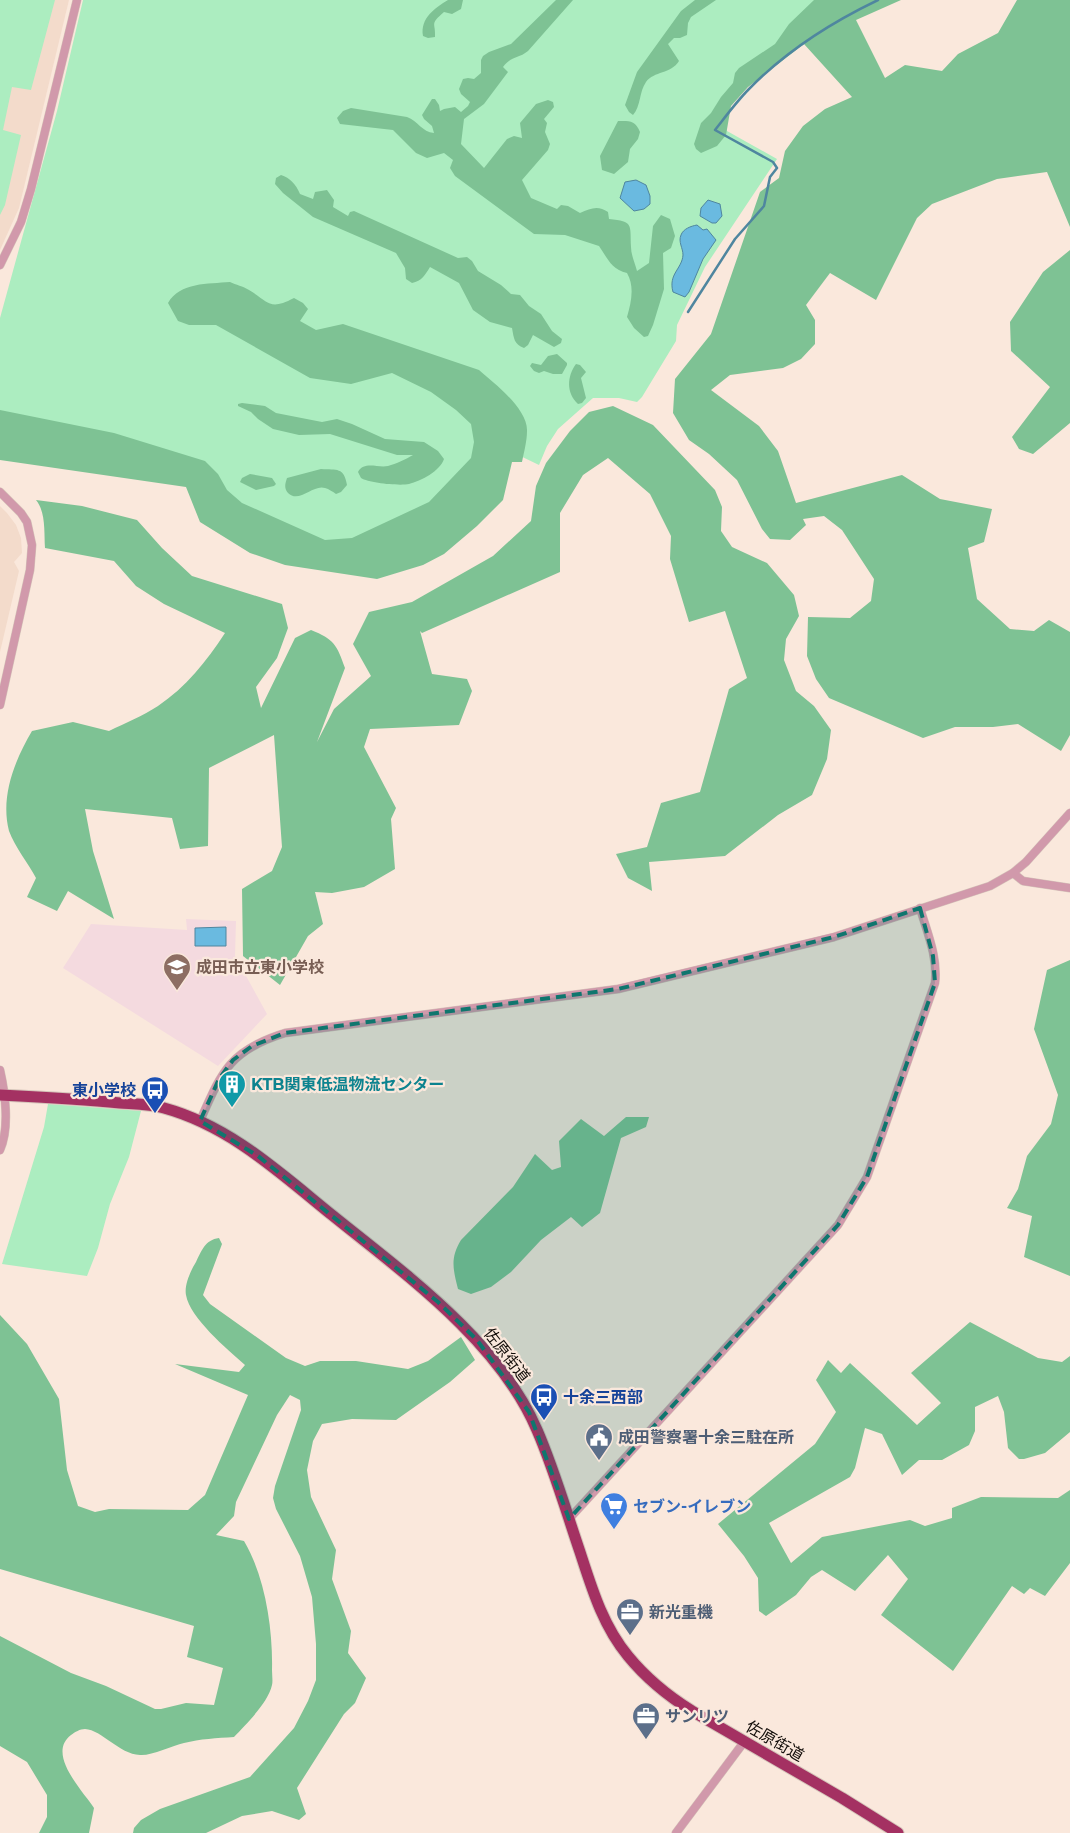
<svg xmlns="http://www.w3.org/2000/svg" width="1070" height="1833" viewBox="0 0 1070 1833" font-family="Montserrat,'Noto Sans JP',sans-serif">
<rect width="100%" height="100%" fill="#fae8dc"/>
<g fill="#f3dbcb">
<polygon points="0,0 69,0 19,208 0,250"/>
<polygon points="0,506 7,513 16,525 21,538 22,553 14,562 19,571 0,652"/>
</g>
<polygon fill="#f4dadf" points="186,919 236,921 235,956 267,1014 218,1066 63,968 91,924 187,930"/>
<g fill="#acedc0">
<polygon points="0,0 55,0 31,90 12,87 3,130 21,135 5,205 0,215"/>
<polygon points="83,0 856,0 766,59 718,118 727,131 777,159 705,267 677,325 676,341 642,397 637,402 619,398 593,398 558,429 547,446 539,465 510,451 363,565 190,478 0,427 0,318 57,111"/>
<polygon points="48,1104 141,1111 129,1157 110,1204 98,1248 87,1276 2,1264 44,1127"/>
</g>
<g fill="#7ec294">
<path d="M 448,0 L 463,0 L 461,9 L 452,14 L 444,12 C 429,25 436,22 435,37 L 428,38 L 423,36 C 420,18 435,8 448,0 Z"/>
<path d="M 556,0 L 573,0 L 528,51 C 518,59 511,56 503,67 L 508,72 L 484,104 L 464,119 L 461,144 L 484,168 L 507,139 L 514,136 L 522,138 L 520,123 L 536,104 L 548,100 L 553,102 L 554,107 L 544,119 L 547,123 L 545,132 L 550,144 L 548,150 L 522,180 L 531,198 L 557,209 L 561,205 L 568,206 L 580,213 C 591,208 598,205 608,212 L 609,219 C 634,221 630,225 631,247 C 631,255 635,263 637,271 L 649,263 L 653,226 L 661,215 L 670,219 L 675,236 L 671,248 L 663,253 L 664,289 L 653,325 L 648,336 L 644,337 L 634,328 L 627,317 C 631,303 635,287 627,273 C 611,269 608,259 599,246 L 565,235 L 534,234 L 455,176 L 450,168 L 453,160 L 444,153 L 427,158 L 416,153 L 393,130 L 340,124 L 337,118 L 343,111 L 351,108 L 407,117 C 418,121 422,132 434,133 L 432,126 L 424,119 L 422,115 L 432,99 L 435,99 L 439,105 L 440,111 L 444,109 L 455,107 L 461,112 L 468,106 L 470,102 L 461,94 L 459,89 L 463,79 L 468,78 L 474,79 L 481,73 L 481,60 L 483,56 L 489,52 L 511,44 Z"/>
<path d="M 695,0 L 716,0 L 691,17 L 688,23 L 687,35 L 680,38 L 674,38 L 668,44 L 679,61 C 671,74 654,71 646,82 C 639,92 641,106 633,115 L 629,112 L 625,105 L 637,72 L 681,11 Z"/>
<polygon points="814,0 901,0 856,20 885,78 905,65 942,71 958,54 998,33 1017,0 1070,0 1070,227 1047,172 997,179 932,204 917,218 876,300 830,273 806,305 815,320 815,344 801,359 783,368 730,375 711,390 759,426 778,451 796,503 902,475 940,499 992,509 984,542 968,548 977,599 1010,629 1034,631 1049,620 1070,632 1070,735 1061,751 1018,724 993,727 955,727 923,738 829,698 816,679 807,656 808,617 850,618 871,601 874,579 842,530 824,516 803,519 806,525 790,540 770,539 762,529 737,480 709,454 689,440 673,413 675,379 711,334 760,192 779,178 785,151 803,126 825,109 852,97 804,44 748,87 731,106 726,135 717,146 701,153 696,149 694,144 701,123 711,113 721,97 733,83 735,73 739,68 775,44 789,24"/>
<path d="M 618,121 C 630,121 635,120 640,132 L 638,139 L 630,149 L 628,162 L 614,174 L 602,170 L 600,156 Z"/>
<path d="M 281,175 C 290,178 296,184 300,194 L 313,199 L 315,192 L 327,190 L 334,200 L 333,207 L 348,216 L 350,212 L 354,211 L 458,258 L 467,257 L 472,261 L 478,271 L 501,285 L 511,294 L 520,295 L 529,306 L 541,314 L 552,331 L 562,339 L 561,343 L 554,347 L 533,335 L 528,345 L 524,348 C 514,344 514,339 512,328 L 490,322 L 473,310 L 459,283 L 430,267 C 425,275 422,281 412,283 L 406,279 L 405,268 L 396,253 L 313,217 L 283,193 L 275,184 L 276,178 Z"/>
<polygon points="1070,250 1070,423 1033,454 1019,449 1012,437 1050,387 1011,351 1010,322 1043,272"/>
<path d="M 230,282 C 236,285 243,286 249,290 C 269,302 269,311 294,298 L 303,303 L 308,309 L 300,321 L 316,330 L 343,324 L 479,370 C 494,383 528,409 527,431 C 527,441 524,452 522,462 L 512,462 L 503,500 L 477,526 L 444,554 L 423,565 L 377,579 L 285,565 L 250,553 L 200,522 L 186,487 L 0,460 L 0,410 L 114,433 L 205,461 L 218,474 L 227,490 L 242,503 L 325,540 L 352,538 L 429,502 L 471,458 L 474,442 L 471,424 L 456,410 L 431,392 L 392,373 L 351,384 L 310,378 L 216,325 L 189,325 L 178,321 L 168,303 C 180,282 208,284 230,282 Z"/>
<polygon points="557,354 567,363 567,365 562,374 553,374 544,371 539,373 534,371 530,366 532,363 541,365 548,356"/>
<path d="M 576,364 L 580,365 L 586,372 L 581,378 L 586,398 L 582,403 L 578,404 C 566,393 567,376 576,364 Z"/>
<path d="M 242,403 L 265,406 L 276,413 L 322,422 L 337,419 L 352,424 L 385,439 L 424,442 L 438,451 L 444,459 C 440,471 421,481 409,484 C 399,486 369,483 361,478 L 358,472 C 364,461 377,468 388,466 C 396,464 406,459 413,455 L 397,455 L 330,434 L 299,435 L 273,429 L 258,419 L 251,412 L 238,406 L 238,404 Z"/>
<path d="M 613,406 L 653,425 L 715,490 L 722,507 L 721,531 L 732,547 L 767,563 L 794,595 L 799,616 L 786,639 L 784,660 L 796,691 L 814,706 L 831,730 L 827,759 L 812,795 L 778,815 L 725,856 L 649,862 L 652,891 L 628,878 L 616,854 L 647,847 L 661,803 L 700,792 L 729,689 L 747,678 L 725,611 L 689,622 L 670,559 L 671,536 L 650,494 L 608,458 L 583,475 L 560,513 L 560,572 L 422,633 L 420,631 L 432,674 L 467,679 L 472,691 L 459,725 L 370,729 L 364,747 L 396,808 L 391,819 L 395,869 L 364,887 L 332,893 L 315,892 L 323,924 L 308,936 L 280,985 L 243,956 L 242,889 L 272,871 L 282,847 L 274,735 L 209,768 L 208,846 L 180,849 L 172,818 L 85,809 L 93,851 L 114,919 L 68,891 L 57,911 L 27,897 L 36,878 C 28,863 15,847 9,831 C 0,796 15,760 32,731 L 73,722 L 109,731 C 125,723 143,716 158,706 C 186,687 206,662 225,633 L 164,604 L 136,586 L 114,561 L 45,548 C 44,533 46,512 36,500 L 82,506 L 137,520 L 162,548 L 192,576 L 282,604 L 288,628 L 277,658 L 256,687 L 261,708 L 295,638 L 311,630 C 334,639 337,645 345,668 L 317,742 L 334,709 L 371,676 L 353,644 L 369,612 L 412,602 L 493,556 L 531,521 L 536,486 L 546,463 L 570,431 L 589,412 Z"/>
<path d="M 321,469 C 337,470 344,467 347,485 L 341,492 L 336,494 C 333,492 329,489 325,488 C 313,484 299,504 288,493 C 284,488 285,484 287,478 Z"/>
<polygon points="250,474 272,478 276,484 274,486 256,490 240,482 242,478"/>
<polygon points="1070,960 1070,1276 1024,1257 1032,1216 1007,1208 1018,1189 1027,1156 1051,1124 1058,1095 1034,1029 1047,970"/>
<path d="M 626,1117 L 649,1117 L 646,1127 L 621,1138 L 600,1213 L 582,1227 L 571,1217 L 541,1240 L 511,1272 L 491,1287 L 471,1294 L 458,1289 C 453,1269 450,1258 461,1240 L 513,1187 L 535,1154 L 552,1170 L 561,1167 L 559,1141 L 581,1119 L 604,1136 Z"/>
<path d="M 219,1238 L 222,1244 L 203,1295 L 210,1304 L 286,1358 L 305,1366 L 320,1361 L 356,1361 L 408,1369 L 428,1361 L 461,1337 L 475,1360 L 450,1382 L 396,1420 L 352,1419 L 322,1424 L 313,1441 L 307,1470 L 311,1497 L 336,1550 L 332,1579 L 351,1631 L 348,1653 L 366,1678 L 355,1703 L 344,1714 L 297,1788 L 306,1814 L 299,1820 L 272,1811 L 242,1816 L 206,1833 L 133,1833 L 134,1828 L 141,1820 L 160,1809 L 250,1777 L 294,1728 L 308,1701 L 316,1680 L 316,1644 L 312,1597 L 300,1556 L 276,1509 L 273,1498 L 275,1486 L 301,1410 L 300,1400 L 290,1395 L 277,1415 L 236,1502 L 234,1516 L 216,1535 L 244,1541 C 265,1576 273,1629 272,1670 C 272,1675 273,1681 272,1685 C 268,1703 246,1724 234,1737 C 217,1738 200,1739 184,1743 C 172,1746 151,1756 140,1755 C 119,1754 102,1730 85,1729 C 80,1729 75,1732 71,1735 C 46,1754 83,1791 94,1808 L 89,1833 L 39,1833 L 47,1817 L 47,1795 L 27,1762 L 0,1746 L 0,1636 L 71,1673 L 106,1686 L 155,1709 L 161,1709 L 186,1703 L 214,1705 L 223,1668 L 187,1657 L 194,1626 L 0,1569 L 0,1315 L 27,1344 L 59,1399 L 67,1470 L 78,1506 L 95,1512 L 109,1509 L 188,1510 L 205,1495 L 248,1395 L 175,1364 L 239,1372 L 245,1365 C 227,1349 190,1318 186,1295 C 184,1285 191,1270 196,1262 C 202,1250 205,1240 219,1238 Z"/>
<polygon points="970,1322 1038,1358 1062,1362 1070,1356 1070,1432 1045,1453 1024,1459 1019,1459 1008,1448 1004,1412 998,1396 975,1407 975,1431 969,1445 942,1460 919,1460 902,1475 882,1434 865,1428 855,1468 850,1477 769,1523 791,1563 822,1537 910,1520 925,1526 952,1518 952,1508 981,1497 1058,1498 1070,1490 1070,1563 1045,1596 1030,1588 1024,1594 1012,1586 953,1671 881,1615 908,1579 888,1555 855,1591 822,1570 811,1577 796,1595 766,1616 759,1611 758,1578 744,1556 718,1524 815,1444 836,1412 816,1380 828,1360 841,1373 850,1363 917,1425 941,1403 911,1373"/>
</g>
<g fill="#6abae0" stroke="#4f869f">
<polygon points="636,180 646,185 650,196 650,204 644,209 634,211 620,198 625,182"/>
<polygon points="708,200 720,204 722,216 716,223 712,223 700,216 701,208"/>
<path d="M 697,225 L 703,230 L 707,229 L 716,240 L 703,259 L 689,292 L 685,297 L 673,292 C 668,274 682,269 683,255 C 683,248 678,242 681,235 C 683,229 691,226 697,225 Z"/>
<polygon points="226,927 226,946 195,946 195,928"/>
</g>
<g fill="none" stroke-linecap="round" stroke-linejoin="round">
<path stroke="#4f869f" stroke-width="2.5" d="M 688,312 L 735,239 L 764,206 L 770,177 L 777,168 L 773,162 L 715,130 C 726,116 737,101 749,89 C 787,50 830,23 878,0"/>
<g stroke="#d5c5ba" stroke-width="9">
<g id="minor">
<polyline points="0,265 21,222 31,189 77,0"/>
<polyline points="0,492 21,513 27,522 32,545 30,570 0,705"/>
<polyline points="1013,873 1023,881 1070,888"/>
<path d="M 0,1070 C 5,1092 10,1128 0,1150"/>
<path d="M 200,1121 C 222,1071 230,1050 285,1033 L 618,989 L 834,937 L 990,886 L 1013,873 L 1026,862 L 1070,813"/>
<path d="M 569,1519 L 838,1225 L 867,1177 L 935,983 C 938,957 927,932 920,908"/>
<polyline points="676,1833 744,1742"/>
</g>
</g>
<g stroke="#d5c5ba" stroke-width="13">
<path id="highway" d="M 0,1095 C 40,1097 80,1099 120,1103 C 134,1104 150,1104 164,1108 C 230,1126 280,1173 332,1215 C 405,1274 499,1341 537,1430 C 554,1469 566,1511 580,1552 C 592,1589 603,1626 628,1656 C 646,1678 668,1696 692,1711 L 842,1798 L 898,1833"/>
</g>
<use href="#minor" stroke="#d199ab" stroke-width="8"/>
<use href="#highway" stroke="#a43162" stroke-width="11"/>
</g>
<path fill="#0f766e" fill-opacity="0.2" stroke="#0f766e" stroke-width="4" stroke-dasharray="10 6" stroke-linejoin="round" d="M 920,908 L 933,956 L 935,983 L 867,1177 L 838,1225 L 569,1519 L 529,1412 L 477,1340 L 438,1302 L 258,1156 L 200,1121 L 219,1079 L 233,1060 L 252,1046 L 285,1033 L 618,989 L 834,937 Z"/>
<defs>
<g id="school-pin" transform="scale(1.4375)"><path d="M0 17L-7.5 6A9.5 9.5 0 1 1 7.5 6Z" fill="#8d6e63" stroke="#fae8dc"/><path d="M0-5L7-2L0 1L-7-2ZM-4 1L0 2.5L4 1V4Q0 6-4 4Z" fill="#fff"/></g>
<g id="building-pin" transform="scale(1.4375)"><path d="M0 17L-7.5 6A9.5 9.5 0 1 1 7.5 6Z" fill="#0f9aa8" stroke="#fae8dc"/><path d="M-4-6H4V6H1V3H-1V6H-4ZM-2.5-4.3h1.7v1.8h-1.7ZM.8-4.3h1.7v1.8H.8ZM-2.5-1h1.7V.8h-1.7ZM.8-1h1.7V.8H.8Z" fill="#fff"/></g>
<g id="bus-pin" transform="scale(1.4375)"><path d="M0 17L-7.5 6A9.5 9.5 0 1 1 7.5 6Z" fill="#1a4fb4" stroke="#fae8dc"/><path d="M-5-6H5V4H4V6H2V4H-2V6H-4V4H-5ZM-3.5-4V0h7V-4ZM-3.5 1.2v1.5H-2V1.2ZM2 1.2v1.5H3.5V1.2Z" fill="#fff"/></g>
<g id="civic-pin" transform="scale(1.4375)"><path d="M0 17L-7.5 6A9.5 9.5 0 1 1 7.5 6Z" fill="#5c6f8a" stroke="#fae8dc"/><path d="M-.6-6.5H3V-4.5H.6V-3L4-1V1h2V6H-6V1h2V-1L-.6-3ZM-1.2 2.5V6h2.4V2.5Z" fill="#fff"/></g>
<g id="supermarket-pin" transform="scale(1.4375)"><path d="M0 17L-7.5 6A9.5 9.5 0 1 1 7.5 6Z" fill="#3f7fe0" stroke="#fae8dc"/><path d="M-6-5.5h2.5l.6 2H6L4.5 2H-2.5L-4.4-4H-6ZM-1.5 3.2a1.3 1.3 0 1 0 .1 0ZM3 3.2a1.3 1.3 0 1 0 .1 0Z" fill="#fff"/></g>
<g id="office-pin" transform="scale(1.4375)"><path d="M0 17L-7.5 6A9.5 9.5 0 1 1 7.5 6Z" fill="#5c6f8a" stroke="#fae8dc"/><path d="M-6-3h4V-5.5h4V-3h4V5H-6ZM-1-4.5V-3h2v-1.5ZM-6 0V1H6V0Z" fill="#fff"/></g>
</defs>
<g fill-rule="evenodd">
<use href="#school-pin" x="177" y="967"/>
<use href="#building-pin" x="232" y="1084"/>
<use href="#bus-pin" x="155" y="1090"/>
<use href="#bus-pin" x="544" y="1397"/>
<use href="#civic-pin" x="599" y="1437"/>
<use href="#supermarket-pin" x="614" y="1506"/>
<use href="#office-pin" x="630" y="1612"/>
<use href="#office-pin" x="646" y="1716"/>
</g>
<g text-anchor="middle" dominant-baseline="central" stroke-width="4.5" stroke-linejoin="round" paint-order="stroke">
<g font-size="16" font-weight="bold" fill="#785e54" stroke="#fae8dc" text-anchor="start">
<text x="196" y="967">成田市立東小学校</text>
</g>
<g font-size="16" font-weight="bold" fill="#0d838f" stroke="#fae8dc" text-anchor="start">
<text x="251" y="1084">KTB関東低温物流センター</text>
</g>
<g font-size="16" font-weight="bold" fill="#164399" stroke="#fae8dc" text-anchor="end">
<text x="136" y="1090">東小学校</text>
<text x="563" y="1397" text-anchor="start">十余三西部</text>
</g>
<g font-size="16" fill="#110c08" stroke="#fae8dc">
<text transform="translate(507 1355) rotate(52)">佐原街道</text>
<text transform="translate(775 1741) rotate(30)">佐原街道</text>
</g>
<g font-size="16" font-weight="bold" fill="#4e5e75" stroke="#fae8dc" text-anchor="start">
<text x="618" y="1437">成田警察署十余三駐在所</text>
<text x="649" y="1612">新光重機</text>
<text x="665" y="1716">サンリツ</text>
</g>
<g font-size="16" font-weight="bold" fill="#366cbe" stroke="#fae8dc" text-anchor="start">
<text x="633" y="1506">セブン-イレブン</text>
</g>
</g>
</svg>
